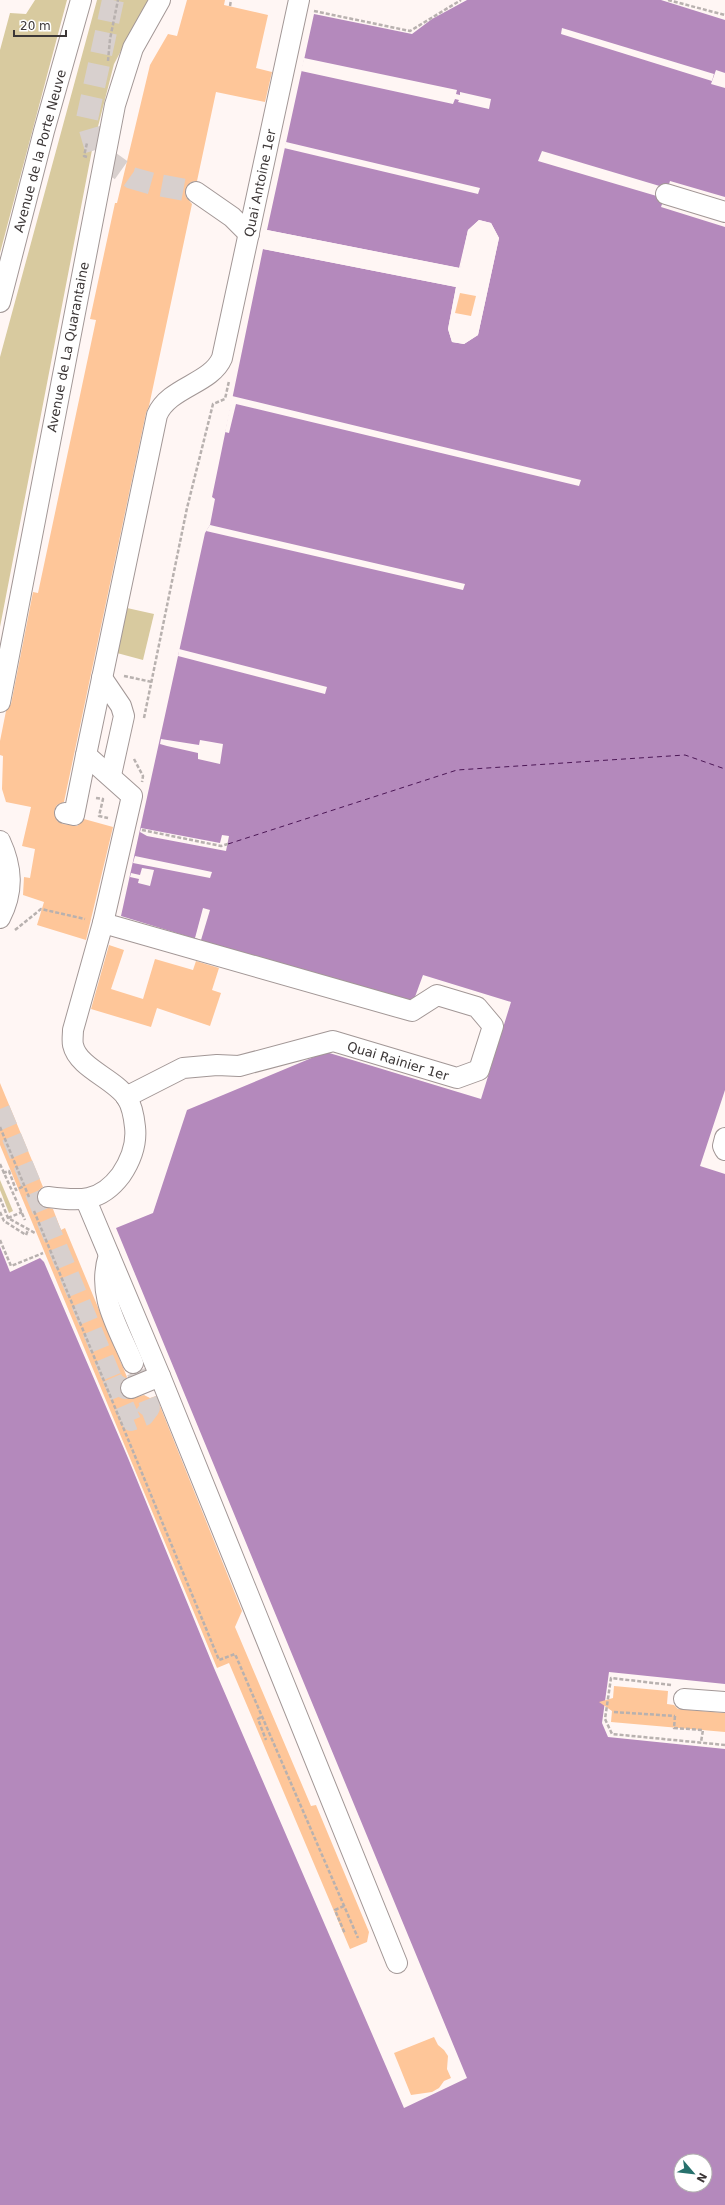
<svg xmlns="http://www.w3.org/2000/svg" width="725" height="2205" viewBox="0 0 725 2205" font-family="'DejaVu Sans',sans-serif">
<rect width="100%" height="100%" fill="#fff6f4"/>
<g fill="#d8ca9f">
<polygon points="35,0 67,0 0,253 0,50 10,13 26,14"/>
<polygon points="97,0 148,0 114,64 92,150 0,627 0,357"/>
<polygon points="127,608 154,614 143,660 117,653"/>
<polygon points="0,1180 13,1211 9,1213 0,1190"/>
</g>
<path fill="#b489bc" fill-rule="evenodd" d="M 467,0 L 661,0 L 725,20 L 725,73 L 716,70 L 711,84 L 725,88 L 725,197 L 670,181 L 661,207 L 725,227 L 725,1090 L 700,1166 L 725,1174 L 725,1684 L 609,1672 L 602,1723 L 608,1737 L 725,1749 L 725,2205 L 0,2205 L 0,1247 L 10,1272 L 40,1258 L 44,1262 L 128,1458 L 214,1668 L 404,2108 L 467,2078 L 116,1228 L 153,1213 L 187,1110 L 326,1052 L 481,1099 L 511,1002 L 423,975 L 412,1005 L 121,916 L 205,533 L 210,525 L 215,499 L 212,497 L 263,249 L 456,287 L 448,329 L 452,342 L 464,344 L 478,335 L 499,238 L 491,223 L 479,220 L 468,230 L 460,268 L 267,230 L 314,14 L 412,34 L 432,19 ZM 681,2161 L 705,2161 L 705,2185 L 681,2185 Z"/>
<g fill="#fff6f4">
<polygon points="562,28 714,74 712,81 561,34"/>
<polygon points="304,58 457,90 456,94 460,95 460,92 491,99 489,109 458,102 459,100 455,99 453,104 301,71"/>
<polygon points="286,142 480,188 478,194 284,148"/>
<polygon points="542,151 663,187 660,197 538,161"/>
<polygon points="479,220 491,223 499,238 478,335 464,344 452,342 448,329 456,287 263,249 263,247 457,285 450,329 453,340 464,342 477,334 497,239 490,225 480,222 469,231 460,270 266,232 267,230 459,268 468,230"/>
<polygon points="232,396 581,480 579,486 236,404 229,433 225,432"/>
<polygon points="210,525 465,584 463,590 206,531"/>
<polygon points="179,649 327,687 325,694 178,656"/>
<polygon points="161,739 199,745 200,740 223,744 220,764 198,759 198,753 167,746 160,744"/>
<polygon points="141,828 220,843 222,835 229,836 226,851 147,836 140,832"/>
<polygon points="135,856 212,872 210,878 133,863"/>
<polygon points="142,868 154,870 150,886 138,883 139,879 130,877 131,873 140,875"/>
<polygon points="203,908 210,910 201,940 195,938"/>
</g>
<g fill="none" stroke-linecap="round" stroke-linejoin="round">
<polyline stroke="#4c1756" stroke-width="1" stroke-dasharray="5 4" stroke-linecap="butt" points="228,844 457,770 685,755 725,769"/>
</g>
<g fill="#fec699">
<polygon points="187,0 225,0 224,5 268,15 256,68 272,72 265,102 216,92 197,181 191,182 185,191 186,197 192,204 149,406 146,413 64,802 57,805 54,811 57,821 63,824 77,826 84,819 113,827 86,940 37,925 44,902 23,895 24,877 30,878 35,849 22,846 31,807 6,802 2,789 3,756 0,755 0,741 6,711 11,704 33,592 38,593 96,320 90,319 115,203 117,203 150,65 168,34 177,36"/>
<polygon points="460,293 476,296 471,316 455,313"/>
<polygon points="109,945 124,950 111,989 143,999 155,959 193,970 196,961 219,968 212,990 221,993 210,1026 157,1008 151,1027 91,1009"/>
<polygon points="0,1083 43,1187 39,1190 37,1201 41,1206 53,1209 61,1230 65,1228 127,1377 120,1386 121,1393 130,1399 144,1395 150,1398 156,1396 242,1611 235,1627 311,1806 316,1805 369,1932 367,1942 350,1949 229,1663 217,1668 0,1145"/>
<polygon points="614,1686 668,1691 667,1704 674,1705 678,1709 725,1713 725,1732 611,1722 612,1711 599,1702 613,1698"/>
<polygon points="434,2037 438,2045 444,2050 448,2056 447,2069 451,2078 444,2081 439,2088 432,2092 411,2095 394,2053"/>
</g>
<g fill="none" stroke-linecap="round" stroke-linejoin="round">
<g stroke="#d8d0ce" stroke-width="20" stroke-dasharray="20 10" stroke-linecap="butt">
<polyline points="0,1109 114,1383 125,1389 131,1388"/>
<polyline points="112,1378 131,1421 144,1416 150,1408 149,1402 133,1363"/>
</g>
<polyline stroke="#d8d0ce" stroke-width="22" stroke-dasharray="22 11" stroke-linecap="butt" points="113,0 87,119 97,153 132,178 153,184 196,192"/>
<g stroke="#a29796" stroke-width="22">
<g id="minor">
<polyline points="196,192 232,217 249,234"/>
<polyline points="666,194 725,212"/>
<polyline points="0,302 44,131 81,0"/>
<polyline points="102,678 121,706 124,716 111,775"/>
<polyline points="0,702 115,105 133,48 160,0"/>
<polyline points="65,813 74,815 86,755"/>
<path d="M 0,841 C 12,867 14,891 0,918"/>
<polyline points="103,923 412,1011 437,995 477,1007 493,1026 479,1070 457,1078 333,1041 239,1066 217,1065 183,1068 126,1097"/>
<polyline points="725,1138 723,1146 725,1150"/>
<path d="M 48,1197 C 80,1201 100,1203 121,1175 C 131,1160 137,1144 135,1127 C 134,1117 132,1106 127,1098 C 115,1079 78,1068 73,1045 C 72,1041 73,1034 73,1030 L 103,923 L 132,796 L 86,755 L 157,415 C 169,387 211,384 222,358 L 299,0"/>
<polyline points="86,1200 160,1376 397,1963"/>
<path d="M 109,1255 C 96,1295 118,1327 133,1363"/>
<polyline points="131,1388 160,1376"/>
<polyline points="684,1699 725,1702"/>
</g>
</g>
<g stroke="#b8b1af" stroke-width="2.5" stroke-dasharray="4 2" stroke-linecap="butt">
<polyline points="668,0 725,15"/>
<polyline points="230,6 231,0"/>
<polyline points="314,11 410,31 461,0"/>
<polyline points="108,61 110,39 118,0"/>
<polyline points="87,157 84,156 87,143"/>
<polyline points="124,676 152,682"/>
<polyline points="144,718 187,508 213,404 225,399 229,381"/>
<polyline points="134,759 143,776 142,782"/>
<polyline points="96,798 103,799 99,816 108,818"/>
<polyline points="142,830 221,846 228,844"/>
<polyline points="15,930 41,909 85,919"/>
<polyline points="0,1127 29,1197"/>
<polyline points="0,1164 25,1220"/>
<polyline points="3,1173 9,1171 16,1190 24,1186"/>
<polyline points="0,1198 8,1218 35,1233"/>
<polyline points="34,1211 219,1660 235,1654 358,1938"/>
<polyline points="0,1212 4,1221 26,1235 28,1230"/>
<polyline points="8,1218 22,1212"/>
<polyline points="0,1240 11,1266 43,1253"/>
<polyline points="671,1685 611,1678 605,1719 612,1734 725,1745"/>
<polyline points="614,1712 675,1716"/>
<polyline points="675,1716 674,1728 703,1730 701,1742"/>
<polyline points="261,1717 258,1719 266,1740"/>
<polyline points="344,1906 335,1910 345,1934"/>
</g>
<use href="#minor" stroke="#fff" stroke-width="20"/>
</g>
<g text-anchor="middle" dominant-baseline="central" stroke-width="4" stroke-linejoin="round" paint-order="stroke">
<g font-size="13" fill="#3c3737" stroke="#fff">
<text transform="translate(40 151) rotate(-75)">Avenue de la Porte Neuve</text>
<text transform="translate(260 183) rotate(-78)">Quai Antoine 1er</text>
<text transform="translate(68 347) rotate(-79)">Avenue de La Quarantaine</text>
<text transform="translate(398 1061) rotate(17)">Quai Rainier 1er</text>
</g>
</g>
<g transform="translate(693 2173) rotate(118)"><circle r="19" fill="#ffffff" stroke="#b1afaf"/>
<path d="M0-3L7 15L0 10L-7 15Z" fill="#27716d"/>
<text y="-6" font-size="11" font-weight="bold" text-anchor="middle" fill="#3c3737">N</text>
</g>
<path d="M14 30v6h52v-6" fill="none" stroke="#3c3737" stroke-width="2"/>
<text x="20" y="30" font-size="12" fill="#3c3737" stroke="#ffffff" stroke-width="3" paint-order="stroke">20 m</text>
</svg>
